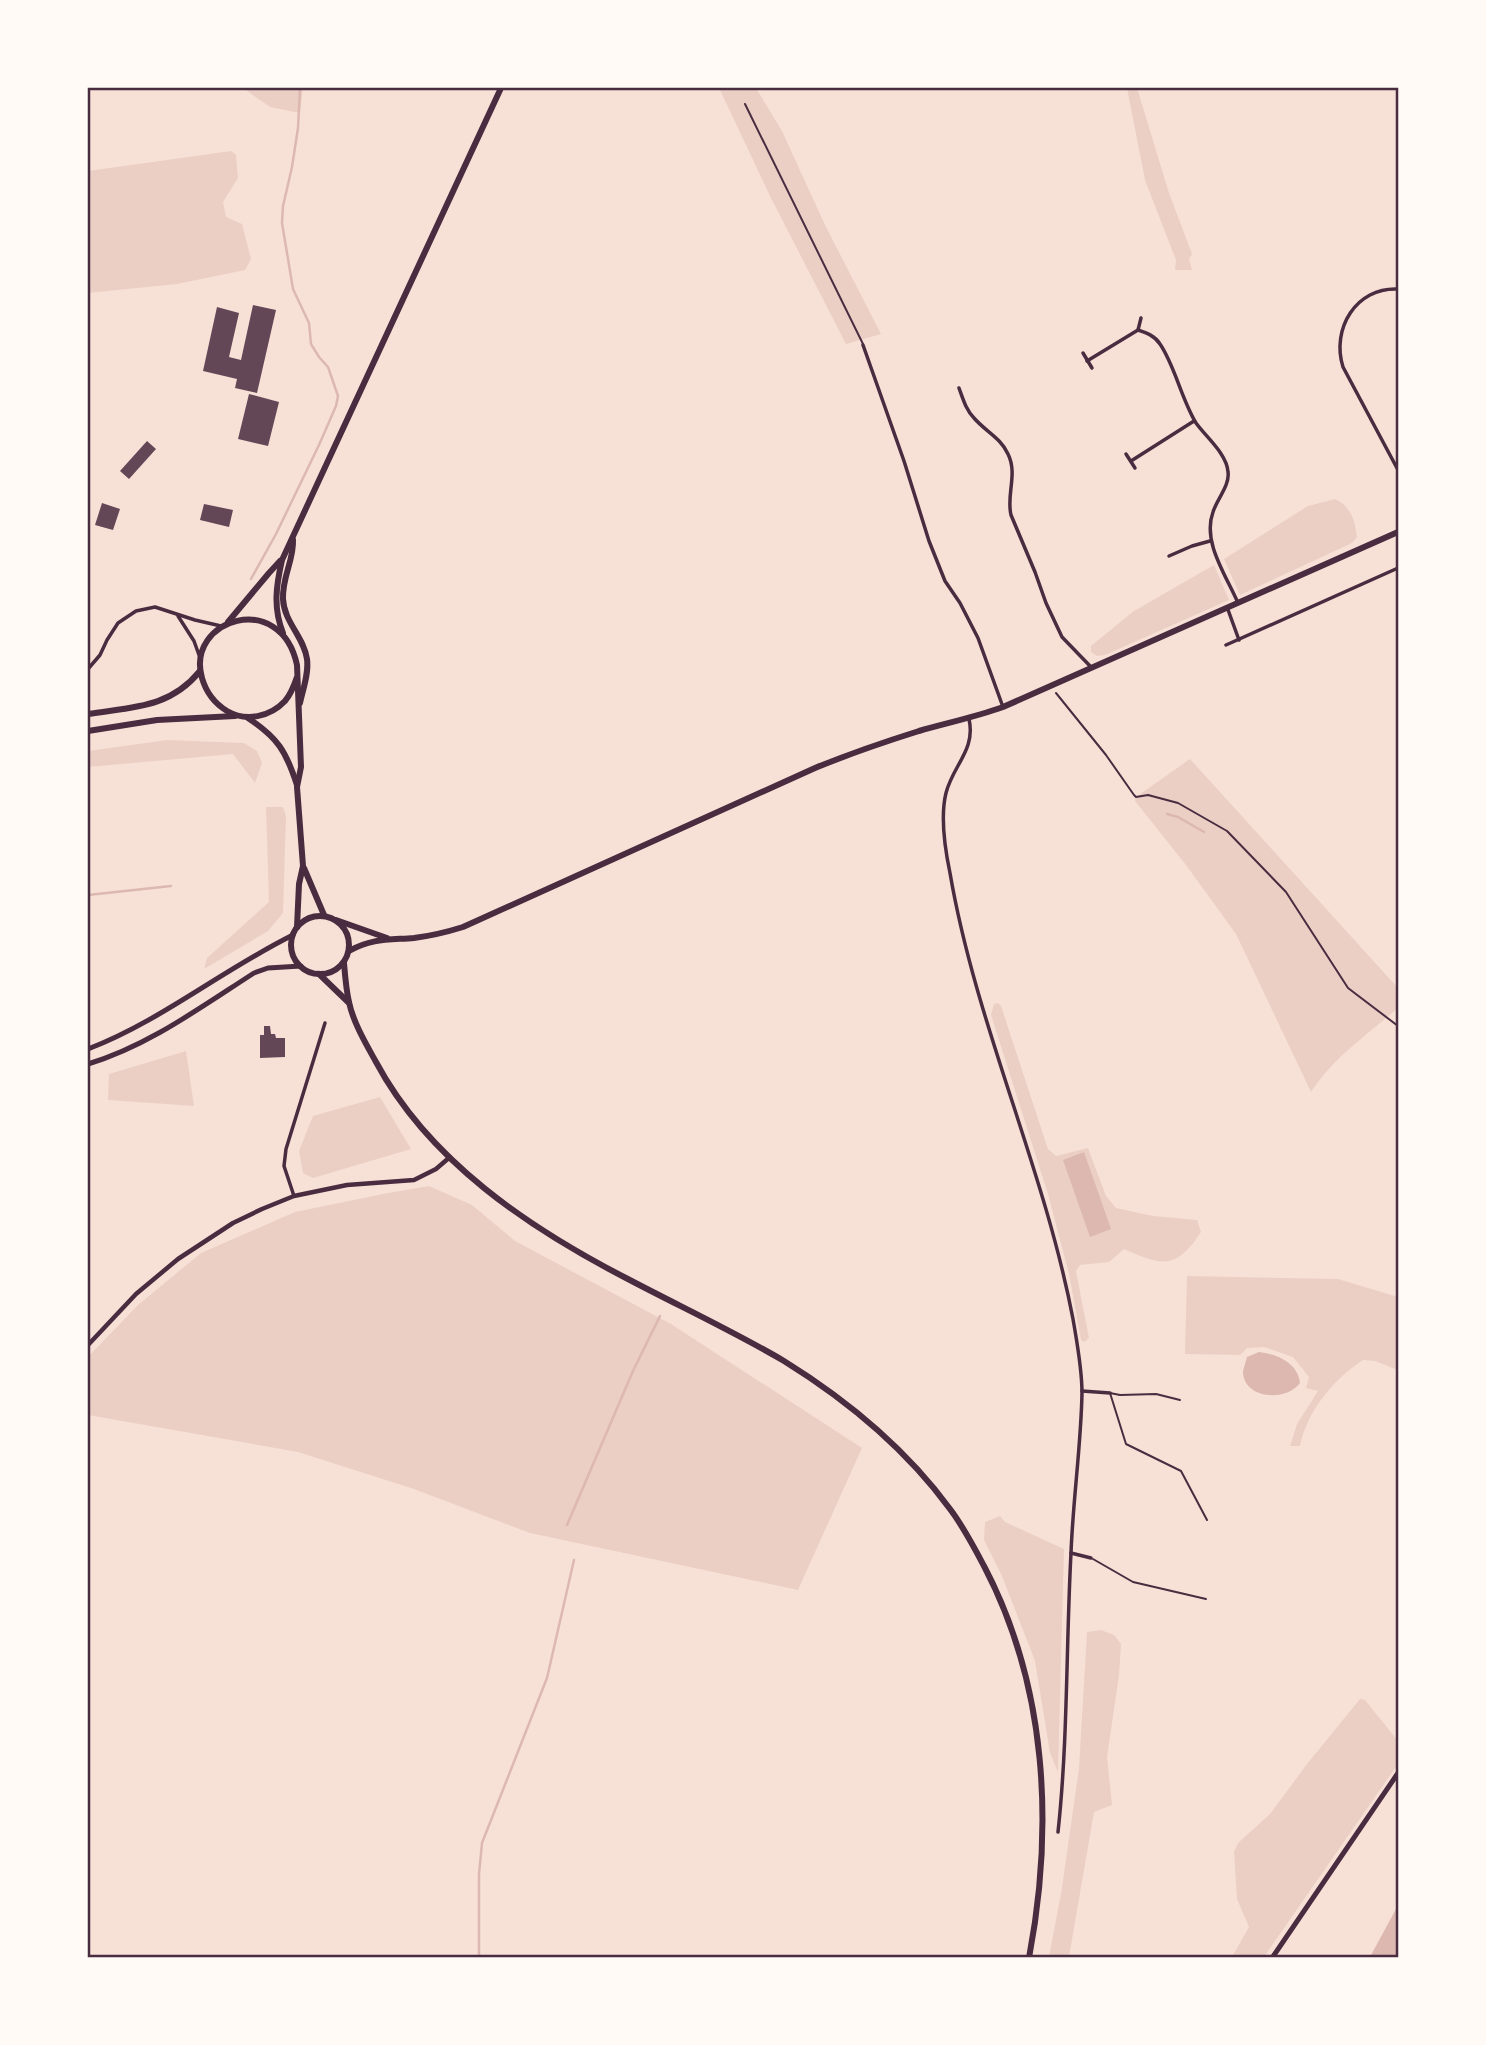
<svg xmlns="http://www.w3.org/2000/svg" width="1486" height="2045" viewBox="0 0 1486 2045" font-family="'Noto Sans',sans-serif">
<rect width="100%" height="100%" fill="#f7e1d7"/>
<g fill="#ebcfc5">
<polygon points="243,88 303,88 300,113 270,107"/>
<polygon points="719,88 756,88 782,131 825,225 881,334 846,344 770,196"/>
<polygon points="1127,88 1137,88 1169,193 1192,254 1189,259 1192,270 1175,270 1176,260 1145,180"/>
<polygon points="231,151 236,155 238,178 223,202 226,217 242,224 251,259 245,270 177,284 88,293 88,171"/>
<path d="M 1335,499 C 1351,506 1355,521 1357,537 L 1352,543 L 1240,595 L 1224,559 L 1308,506 Z"/>
<polygon points="1214,565 1229,600 1105,655 1097,656 1091,652 1091,646 1134,611"/>
<polygon points="167,740 244,743 257,751 262,763 255,783 233,754 88,767 88,751"/>
<path d="M 1190,759 L 1398,988 L 1398,1008 C 1368,1034 1333,1058 1311,1092 L 1236,934 L 1186,865 L 1135,801 L 1136,797 Z"/>
<polygon points="266,807 283,807 286,816 283,913 268,931 204,969 207,958 269,902"/>
<path d="M 998,1003 L 1001,1006 L 1048,1149 L 1056,1156 L 1088,1148 L 1106,1196 L 1116,1208 L 1153,1216 L 1197,1220 L 1201,1232 C 1176,1270 1162,1266 1124,1249 L 1109,1262 L 1080,1265 L 1076,1271 L 1089,1338 L 1084,1342 L 1081,1340 L 1069,1274 L 1048,1194 L 991,1015 L 994,1004 Z"/>
<polygon points="186,1051 194,1106 108,1100 109,1074"/>
<polygon points="380,1097 411,1149 313,1178 303,1173 299,1151 313,1116"/>
<polygon points="429,1186 472,1205 515,1241 671,1324 862,1448 798,1590 530,1533 414,1489 298,1452 88,1415 88,1357 138,1305 201,1253 295,1212 388,1193"/>
<path d="M 1187,1276 L 1338,1279 L 1398,1297 L 1398,1370 L 1375,1361 L 1363,1360 C 1334,1379 1307,1411 1300,1446 L 1290,1446 L 1297,1424 L 1318,1391 L 1306,1388 L 1309,1377 L 1293,1357 L 1264,1347 L 1247,1348 L 1240,1355 L 1185,1354 Z"/>
<polygon points="1000,1516 1005,1522 1064,1549 1058,1772 1050,1753 1035,1661 1002,1576 984,1540 985,1522"/>
<polygon points="1101,1630 1114,1635 1121,1644 1119,1675 1107,1757 1112,1805 1094,1812 1069,1957 1049,1957 1062,1888 1079,1768 1087,1632"/>
<polygon points="1360,1699 1365,1700 1398,1741 1398,1764 1264,1957 1232,1957 1249,1927 1237,1899 1234,1852 1238,1843 1270,1814 1307,1764"/>
</g>
<g fill="#dcb8b0">
<polygon points="1084,1152 1111,1229 1090,1237 1063,1160"/>
<path d="M 1259,1352 C 1277,1354 1298,1363 1300,1383 C 1286,1402 1245,1399 1243,1373 C 1243,1369 1246,1362 1247,1357 Z"/>
<polygon points="1398,1905 1398,1957 1370,1957 1396,1909"/>
</g>
<g fill="none" stroke-linecap="round" stroke-linejoin="round">
<g stroke="#dcb8b0" stroke-width="2.5">
<polyline points="251,579 276,534 319,445 336,406 338,396 328,367 319,357 311,344 309,323 293,289 282,223 283,206 292,167 298,128 300,88"/>
<polyline points="1167,814 1178,817 1204,832"/>
<polyline points="88,895 171,886"/>
<polyline points="567,1525 633,1371 660,1316"/>
<polyline points="479,1958 479,1874 482,1843 547,1678 574,1560"/>
</g>
</g>
<g fill="#644757">
<polygon points="253,305 276,310 257,393 235,388 237,379 203,371 217,307 239,313 229,357 241,360"/>
<polygon points="249,394 279,402 268,446 238,439"/>
<polygon points="147,441 156,449 129,479 120,471"/>
<polygon points="102,503 120,509 113,530 95,525"/>
<polygon points="204,504 233,510 229,527 200,520"/>
<polygon points="264,1026 270,1026 271,1034 275,1034 276,1038 285,1038 285,1057 260,1058 260,1035 264,1035"/>
</g>
<g fill="none" stroke-linecap="round" stroke-linejoin="round">
<polyline stroke="#4a2c40" stroke-width="2" points="1056,693 1106,755 1134,795 1136,797 1148,795 1178,803 1227,831 1286,892 1348,988 1398,1026"/>
<g stroke="#4a2c40" stroke-width="2">
<polyline points="745,104 863,344"/>
<polyline points="1180,1400 1156,1394 1120,1395 1110,1393 1126,1444 1181,1471 1207,1520"/>
<polyline points="1093,1559 1133,1582 1206,1599"/>
</g>
<g stroke="#4a2c40" stroke-width="3.5">
<path d="M 1398,289 C 1356,287 1331,329 1343,367 L 1398,470"/>
<polyline points="1138,330 1141,318"/>
<polyline points="863,345 904,461 929,541 945,581 960,603 978,638 1003,707"/>
<polyline points="1083,353 1092,368"/>
<path d="M 1087,361 L 1138,330 C 1147,333 1155,336 1160,344 C 1175,366 1181,398 1196,423 C 1206,437 1227,454 1228,472 C 1230,485 1217,499 1213,512 C 1202,542 1226,575 1238,603"/>
<path d="M 959,388 C 963,399 966,410 974,418 C 985,431 1001,438 1008,454 C 1018,474 1006,495 1011,515 L 1035,572 L 1046,603 L 1062,637 L 1091,667"/>
<polyline points="1126,454 1135,468"/>
<polyline points="1131,461 1194,421"/>
<polyline points="1169,556 1192,546 1210,541"/>
<polyline points="1227,607 1239,640"/>
<polyline points="178,616 194,641 199,655"/>
<polyline points="1226,645 1398,568"/>
<polyline points="88,669 100,655 107,640 118,623 136,611 155,607 195,620 221,626"/>
<path d="M 969,719 C 976,750 953,765 946,793 C 940,817 945,849 950,873 C 976,1025 1044,1167 1073,1319 C 1077,1343 1082,1368 1082,1393 C 1081,1446 1073,1499 1071,1553 C 1066,1646 1068,1740 1058,1832"/>
<polyline points="294,1196 284,1166 286,1149 325,1023"/>
<polyline points="1082,1391 1110,1393"/>
<polyline points="1071,1553 1091,1558"/>
</g>
<polyline stroke="#4a2c40" stroke-width="4.5" points="88,1345 136,1294 178,1259 233,1223 262,1209 294,1196 347,1185 414,1180 436,1169 450,1157"/>
<g stroke="#4a2c40" stroke-width="5">
<path d="M 88,1049 C 161,1021 222,970 293,935"/>
<path d="M 88,1064 C 148,1046 201,1007 254,973 L 268,968 L 301,966"/>
<polyline points="1272,1958 1398,1773"/>
</g>
<g stroke="#4a2c40" stroke-width="6">
<polyline points="336,920 387,938"/>
<path d="M 349,951 C 372,938 389,940 414,938 C 430,936 447,932 463,927 L 815,768 C 849,754 884,742 919,731 C 947,723 975,717 1003,707 L 1398,532"/>
</g>
<g stroke="#4a2c40" stroke-width="6">
<path d="M 293,540 C 294,560 282,577 283,599 C 284,622 304,637 307,659 C 309,673 303,689 300,703"/>
<polyline points="228,622 269,573 280,561"/>
<path d="M 283,633 C 273,608 276,586 282,560 L 501,88"/>
<path d="M 88,714 C 131,707 169,709 200,671"/>
<path d="M 248,718 C 278,738 286,751 297,785"/>
<polyline points="88,731 157,720 235,716"/>
<polyline points="304,868 324,915"/>
<circle cx="320" cy="945" r="29"/>
<path d="M 297,927 L 299,884 L 303,866 L 297,787 L 301,767 L 297,665 C 281,589 185,619 202,678 C 206,692 214,703 227,711 C 246,722 270,717 285,701 C 291,694 294,686 297,677"/>
<path d="M 344,963 C 345,975 346,989 349,1002 C 353,1022 366,1044 376,1062 C 429,1161 529,1228 626,1278 C 679,1306 733,1331 784,1361 C 847,1400 906,1449 950,1509 C 963,1526 974,1547 984,1566 C 1047,1686 1054,1826 1029,1958"/>
<polyline points="319,974 348,1002"/>
</g>
</g>
<rect width="1486" height="2045" fill="none" stroke="#fffaf5" stroke-width="178"/>
<rect x="89" y="89" width="1308" height="1867" fill="none" stroke="#4a2c40" stroke-width="2.5"/>
</svg>
